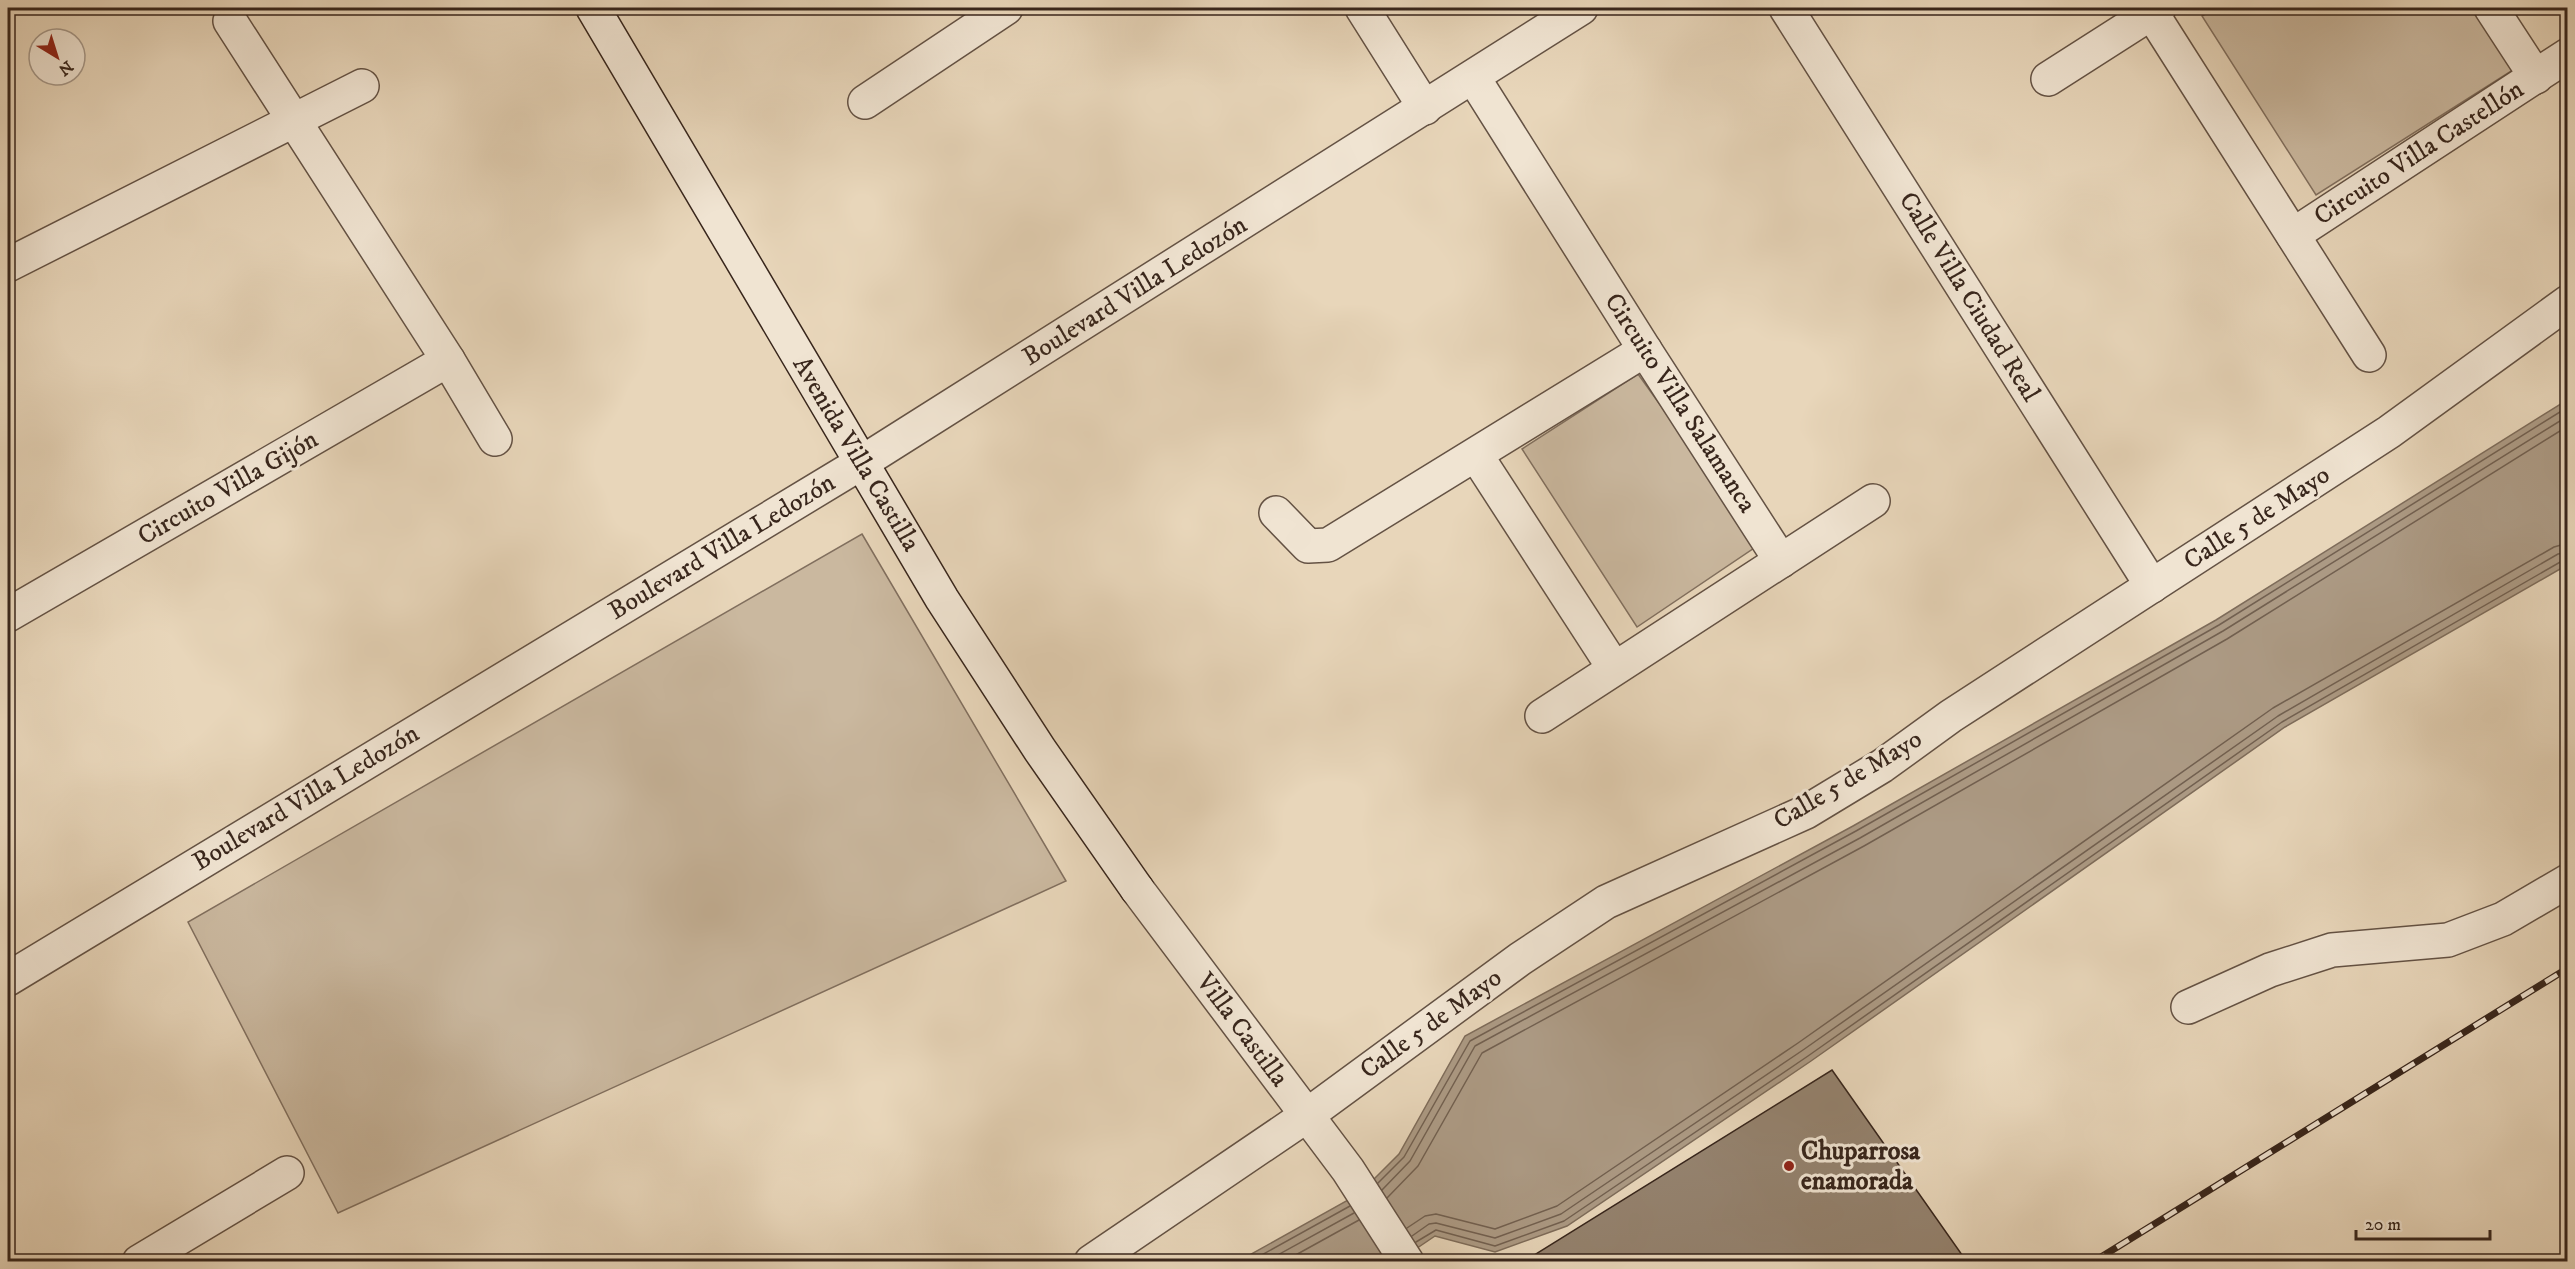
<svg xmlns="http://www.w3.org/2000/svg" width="2575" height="1269" viewBox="0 0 2575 1269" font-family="'IM FELL DW Pica',serif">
<rect width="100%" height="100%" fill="#e8d6ba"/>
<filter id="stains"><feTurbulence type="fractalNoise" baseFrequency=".00333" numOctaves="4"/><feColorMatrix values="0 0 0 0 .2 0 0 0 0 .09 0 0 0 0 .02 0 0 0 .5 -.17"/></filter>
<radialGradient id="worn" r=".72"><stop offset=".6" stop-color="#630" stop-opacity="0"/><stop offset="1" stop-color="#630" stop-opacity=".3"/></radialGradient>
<g fill="#cab89f" stroke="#816f5e" stroke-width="1.5">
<polygon points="2215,8 2489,8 2524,63 2316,195 2202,16"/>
<polygon points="1638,374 1760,544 1637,627 1522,449"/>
<polygon points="862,534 1066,881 338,1213 188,922"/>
</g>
<polygon fill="#ac9a84" stroke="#7e6c5a" stroke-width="1.5" points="2567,400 2567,565 2285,727 1811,1061 1567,1226 1495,1252 1435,1236 1398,1261 1237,1262 1359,1194 1399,1154 1465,1036 1853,826 2216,620"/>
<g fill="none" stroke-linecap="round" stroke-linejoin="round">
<g stroke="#726050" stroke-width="1.5">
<polyline points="1378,1183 1404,1157 1470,1041 1856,831 2219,625 2568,407"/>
<polyline points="1382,1190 1410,1161 1475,1046 1860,838 2223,631 2568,416"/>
<polyline points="1387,1198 1418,1166 1482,1053 1864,846 2227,639 2568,426"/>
<polyline points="1407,1228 1425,1216 1436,1214 1495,1229 1557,1206 1798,1043 2273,708 2554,547 2568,543"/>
<polyline points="1412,1236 1429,1224 1436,1223 1495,1238 1561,1214 1803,1050 2278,716 2558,554 2568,552"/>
<polyline points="1416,1242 1436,1230 1495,1246 1564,1221 1808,1056 2282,722 2562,561 2568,560"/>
<polyline points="1249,1262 1350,1206"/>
<polyline points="1265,1262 1354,1213"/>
<polyline points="1283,1262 1359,1220"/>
</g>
</g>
<polygon fill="#94826e" stroke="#38261c" stroke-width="1.5" points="1832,1070 1967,1262 1523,1262"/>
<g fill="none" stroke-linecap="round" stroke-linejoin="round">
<g stroke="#645244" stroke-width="36">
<g id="street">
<polyline points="1362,8 1425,108"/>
<polyline points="1786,8 2152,586"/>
<polyline points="2491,8 2536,77"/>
<polyline points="2151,12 2369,355"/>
<polyline points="230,21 448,360 495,439"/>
<polyline points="1473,77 1645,350 1781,561"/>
<polyline points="2048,79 2159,8"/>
<polyline points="865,102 1006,8"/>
<polyline points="2293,235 2568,55"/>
<polyline points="8,265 362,86"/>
<polyline points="1476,455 1614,668"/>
<polyline points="1276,513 1308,546 1328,545 1645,350"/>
<polyline points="8,615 448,360"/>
<polyline points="1542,716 1873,501"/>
<polyline points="1137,889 1348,1170 1407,1262"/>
<polyline points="8,979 861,463 1581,8"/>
<polyline points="2188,1007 2270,970 2332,950 2448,940 2503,919 2568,881"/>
<polyline points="139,1262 287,1173"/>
<polyline points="1091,1262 1306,1116 1520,959 1606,902 1806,812 1882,766 1951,716 2389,432 2568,302"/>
</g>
</g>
<g stroke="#38261c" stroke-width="36">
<polyline id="secondary" points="593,8 942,599 1040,750 1137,889"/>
</g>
<use href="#street" stroke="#f0e4d2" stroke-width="33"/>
<use href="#secondary" stroke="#f0e4d2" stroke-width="33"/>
<g stroke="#38261c" stroke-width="7">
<polyline id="rail" points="2093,1262 2568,968"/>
</g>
<use href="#rail" stroke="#f0e4d2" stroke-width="4.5" stroke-dasharray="14" stroke-linecap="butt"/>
</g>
<circle fill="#8f2418" stroke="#f0e4d2" stroke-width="2" cx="1789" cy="1166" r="6"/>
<g text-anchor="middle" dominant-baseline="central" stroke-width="6" stroke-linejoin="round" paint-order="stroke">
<g font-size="26" fill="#38261c" stroke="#f0e4d2">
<text transform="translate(2419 153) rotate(-33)">Circuito Villa Castellón</text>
<text transform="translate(1135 291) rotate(-32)">Boulevard Villa Ledozón</text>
<text transform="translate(1969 297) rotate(58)">Calle Villa Ciudad Real</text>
<text transform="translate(1680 403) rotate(57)">Circuito Villa Salamanca</text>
<text transform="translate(856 454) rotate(59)">Avenida Villa Castilla</text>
<text transform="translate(228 488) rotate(-30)">Circuito Villa Gijón</text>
<text transform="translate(2257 518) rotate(-33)">Calle 5 de Mayo</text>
<text transform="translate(722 547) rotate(-31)">Boulevard Villa Ledozón</text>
<text transform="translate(1848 780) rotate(-31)">Calle 5 de Mayo</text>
<text transform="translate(306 798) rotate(-31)">Boulevard Villa Ledozón</text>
<text transform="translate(1431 1024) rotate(-36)">Calle 5 de Mayo</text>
<text transform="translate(1242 1030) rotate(53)">Villa Castilla</text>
</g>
<g font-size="26" font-weight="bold" fill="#38261c" stroke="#f0e4d2" text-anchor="start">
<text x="1801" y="1151">Chuparrosa<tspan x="1801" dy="30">enamorada</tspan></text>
</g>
</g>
<rect width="2575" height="1269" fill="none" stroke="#e8d6ba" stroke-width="30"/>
<rect x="9" y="9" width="2557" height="1251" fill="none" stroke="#38261c" stroke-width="3"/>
<rect x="15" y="15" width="2545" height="1239" fill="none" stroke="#38261c" stroke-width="1.5"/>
<g transform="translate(57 57) rotate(142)"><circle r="28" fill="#f0e4d2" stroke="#a69889" stroke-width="1.5"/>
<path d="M0-4.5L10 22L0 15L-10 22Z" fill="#8f2418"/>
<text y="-9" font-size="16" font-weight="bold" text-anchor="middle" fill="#38261c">N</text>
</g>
<path d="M2356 1230v9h134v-9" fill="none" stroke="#38261c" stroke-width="3"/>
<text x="2365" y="1230" font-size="18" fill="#38261c" stroke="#f0e4d2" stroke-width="4.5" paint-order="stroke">20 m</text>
<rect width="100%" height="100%" filter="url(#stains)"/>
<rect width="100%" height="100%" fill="url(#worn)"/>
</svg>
